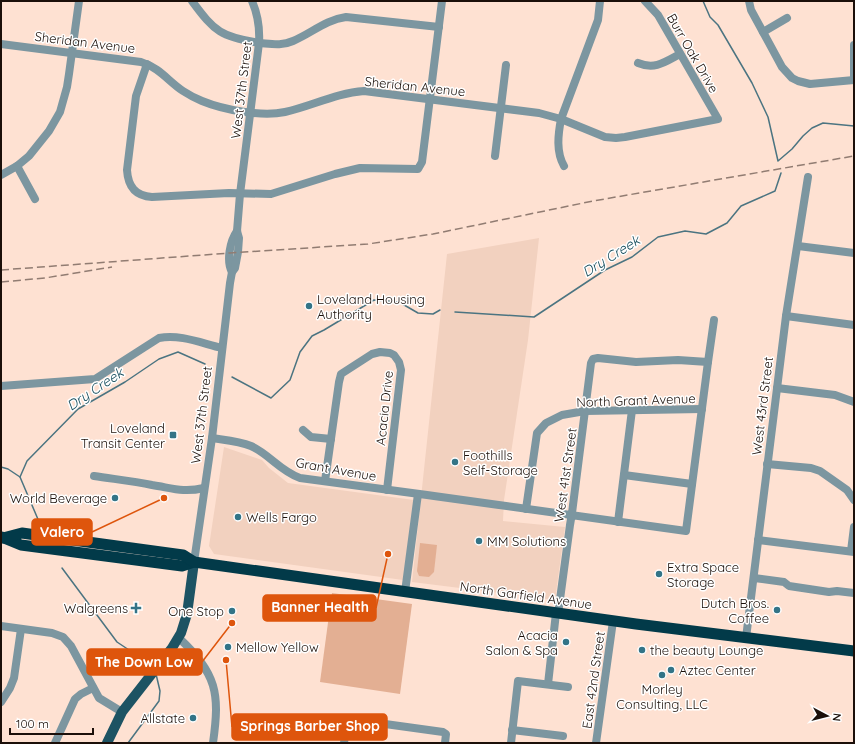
<svg xmlns="http://www.w3.org/2000/svg" width="855" height="744" viewBox="0 0 855 744" font-family="Quicksand,sans-serif">
<rect width="100%" height="100%" fill="#fee1d2"/>
<g fill="#f2d1bf">
<polygon points="539,238 528,340 504,500 503,521 565,527 555,600 412,582 447,254"/>
<polygon points="224,447 262,460 269,468 288,483 414,500 403,580 214,554 209,546"/>
</g>
<g fill="#e3af93">
<polygon points="420,543 437,545 434,572 429,577 419,576 417,571"/>
<polygon points="332,593 412,604 400,694 320,682"/>
</g>
<g fill="none" stroke-linecap="round" stroke-linejoin="round">
<g stroke="#4b7481" stroke-width="1.5">
<polyline points="703,1 710,17 718,25 752,83 768,117 778,161 792,149 803,136 812,128 823,123 854,126"/>
<polyline points="455,312 534,317 605,270 632,257 658,237 685,231 706,234 727,223 741,206 775,191 781,173"/>
<polyline points="232,377 271,398 290,380 300,352 312,336 324,330 374,300 399,302 418,313 433,314 440,310"/>
<polyline points="1,467 8,469 20,477"/>
<polyline points="40,524 20,477 27,461 78,409 125,382 159,359 178,352 205,364"/>
<polyline points="62,568 117,642 150,664 152,667"/>
<polyline points="128,743 159,701 160,691 156,674"/>
</g>
<g stroke="#7c96a0" stroke-width="8">
<path d="M 192,1 C 215,32 221,37 260,43 C 272,44 282,46 293,41 C 312,33 325,20 346,17 L 439,27"/>
<polyline points="749,1 751,10 782,67 792,78 798,81 810,84 854,80"/>
<polyline points="763,32 787,18"/>
<path d="M 1,44 L 141,62 C 160,68 168,81 183,91 C 189,95 195,98 202,101 C 224,110 262,117 285,112 C 312,106 336,93 364,91 L 539,113 L 561,119 L 605,137 L 616,138 L 625,137 L 718,119 L 658,15 L 645,1"/>
<path d="M 638,63 C 655,70 665,62 680,54"/>
<path d="M 147,64 L 136,96 L 127,170 C 128,186 135,196 152,197 L 229,193 L 271,194 L 335,174 L 360,168 L 418,169 L 422,162 L 442,1"/>
<polyline points="854,80 854,45"/>
<polyline points="495,156 506,65"/>
<polyline points="17,166 35,199"/>
<path d="M 564,166 C 556,152 558,135 561,119 L 598,20 L 600,1"/>
<polyline points="1,175 17,166 29,156 49,131 60,112 67,87 69,74 79,1"/>
<polyline points="798,246 854,253"/>
<path d="M 232,272 C 226,261 230,241 237,231"/>
<polyline points="786,316 854,325"/>
<polyline points="708,362 714,320"/>
<path d="M 1,386 L 95,379 L 159,338 C 180,334 201,343 222,348"/>
<polyline points="777,388 835,395 854,402"/>
<polyline points="303,430 311,437 331,439"/>
<path d="M 212,438 C 225,440 239,441 251,446 C 269,454 280,471 300,478 L 427,495 L 434,496 C 518,508 602,520 686,531 L 708,362 L 678,360 L 636,362 L 598,358 L 593,359 L 591,363 L 572,513 L 570,525 L 558,614"/>
<polyline points="767,464 811,468 820,471 847,490 854,500"/>
<polyline points="624,475 692,484"/>
<path d="M 94,476 C 113,479 133,481 152,485 C 172,488 183,493 204,488"/>
<polyline points="325,481 339,382 341,374 372,354 380,352 390,353 394,355 399,362 401,370 387,490"/>
<polyline points="526,509 537,433 546,423 562,415 585,411 702,409"/>
<polyline points="618,522 632,410"/>
<polyline points="758,540 854,552"/>
<polyline points="851,551 854,527"/>
<path d="M 194,562 L 212,438 L 230,283 L 232,272 L 235,268 L 238,252 L 239,238 L 237,231 L 240,194 L 259,43 C 260,27 258,15 252,1"/>
<polyline points="754,578 784,582 789,586 829,592 837,591 854,593"/>
<polyline points="405,592 418,494"/>
<polyline points="1,626 52,633 63,637 71,646 99,698 122,712"/>
<path d="M 179,638 C 217,674 220,693 213,743"/>
<polyline points="746,638 786,316 808,177"/>
<polyline points="548,684 556,613"/>
<polyline points="1,702 10,688 14,678 21,629"/>
<polyline points="512,730 563,736"/>
<polyline points="55,743 75,699 81,694 93,688"/>
<polyline points="344,743 347,720 349,719 443,732 446,734 445,743"/>
<polyline points="511,743 518,681 568,687"/>
<polyline points="596,743 613,621"/>
</g>
<polyline stroke="#1d5363" stroke-width="10" points="107,743 122,712 172,648 181,633 187,614 194,562"/>
<g stroke="#023a49" stroke-width="11">
<polyline points="2,537 21,545 182,566 194,562"/>
<polyline points="3,538 22,533 36,535 183,555 194,562 636,624 854,651"/>
</g>
<g stroke="#917c72" stroke-width="1.5" stroke-dasharray="8 4" stroke-linecap="butt">
<polyline points="1,270 230,253 368,244 433,234 593,201 854,156"/>
<polyline points="1,282 45,278 112,267"/>
</g>
</g>
<g fill="#337487" stroke="#fff" stroke-width="1.5">
<circle cx="309" cy="306" r="4"/>
<rect x="169" y="431" width="8" height="8" rx="2"/>
<circle cx="455" cy="462" r="4"/>
<circle cx="115" cy="498" r="4"/>
<circle cx="238" cy="517" r="4"/>
<circle cx="479" cy="541" r="4"/>
<circle cx="659" cy="574" r="4"/>
<path d="M134 602h4v4h4v4h-4v4h-4v-4h-4v-4h4z"/>
<circle cx="777" cy="610" r="4"/>
<circle cx="232" cy="611" r="4"/>
<circle cx="566" cy="642" r="4"/>
<circle cx="228" cy="647" r="4"/>
<circle cx="642" cy="650" r="4"/>
<circle cx="671" cy="670" r="4"/>
<circle cx="662" cy="675" r="4"/>
<circle cx="193" cy="718" r="4"/>
</g>
<g text-anchor="middle" dominant-baseline="central" stroke-width="3" stroke-linejoin="round" paint-order="stroke">
<g font-size="13" fill="#1b0f09" stroke="#fff">
<text transform="translate(85 42) rotate(7)">Sheridan Avenue</text>
<text transform="translate(693 53) rotate(60)">Burr Oak Drive</text>
<text transform="translate(415 86) rotate(6)">Sheridan Avenue</text>
<text transform="translate(241 90) rotate(-83)">West 37th Street</text>
<text transform="translate(636 400) rotate(-2)">North Grant Avenue</text>
<text transform="translate(762 406) rotate(-83)">West 43rd Street</text>
<text transform="translate(384 408) rotate(-84)">Acacia Drive</text>
<text transform="translate(201 415) rotate(-83)">West 37th Street</text>
<text transform="translate(336 469) rotate(10)">Grant Avenue</text>
<text transform="translate(565 475) rotate(-82)">West 41st Street</text>
<text transform="translate(526 595) rotate(8)">North Garfield Avenue</text>
<text transform="translate(593 680) rotate(-82)">East 42nd Street</text>
</g>
<g font-size="13" fill="#1b0f09" stroke="#fff" text-anchor="start">
<text x="317" y="299">Loveland Housing<tspan x="317" dy="15">Authority</tspan></text>
<text x="165" y="428" text-anchor="end">Loveland<tspan x="165" dy="15">Transit Center</tspan></text>
<text x="463" y="455">Foothills<tspan x="463" dy="15">Self-Storage</tspan></text>
<text x="107" y="498" text-anchor="end">World Beverage</text>
<text x="246" y="517">Wells Fargo</text>
<text x="487" y="541">MM Solutions</text>
<text x="667" y="567">Extra Space<tspan x="667" dy="15">Storage</tspan></text>
<text x="769" y="603" text-anchor="end">Dutch Bros.<tspan x="769" dy="15">Coffee</tspan></text>
<text x="128" y="608" text-anchor="end">Walgreens</text>
<text x="224" y="611" text-anchor="end">One Stop</text>
<text x="558" y="635" text-anchor="end">Acacia<tspan x="558" dy="15">Salon &amp; Spa</tspan></text>
<text x="236" y="647">Mellow Yellow</text>
<text x="650" y="650">the beauty Lounge</text>
<text x="679" y="670">Aztec Center</text>
<text x="662" y="689" text-anchor="middle">Morley<tspan x="662" dy="15">Consulting, LLC</tspan></text>
<text x="185" y="718" text-anchor="end">Allstate</text>
</g>
<g font-size="14" font-style="italic" fill="#164d5c" stroke="#fff">
<text transform="translate(611 256) rotate(-32)">Dry Creek</text>
<text transform="translate(95 389) rotate(-34)">Dry Creek</text>
</g>
</g>
<path fill="none" stroke="#de550c" stroke-width="1.5" d="M164 498L92 532M388 554L376 608M232 623L202 662M226 660L232 727"/>
<g fill="#de550c" stroke="#fff" stroke-width="1.5">
<circle cx="164" cy="498" r="4"/>
<circle cx="388" cy="554" r="4"/>
<circle cx="232" cy="623" r="4"/>
<circle cx="226" cy="660" r="4"/>
</g>
<g fill="#de550c" stroke="#de550c" stroke-width="1.5">
<rect x="32" y="519" width="60" height="26" rx="4"/>
<rect x="263" y="595" width="113" height="26" rx="4"/>
<rect x="87" y="649" width="115" height="26" rx="4"/>
<rect x="232" y="714" width="155" height="26" rx="4"/>
</g>
<g font-size="14" text-anchor="middle" font-weight="bold" fill="#fff">
<text x="62" y="537">Valero</text>
<text x="320" y="612">Banner Health</text>
<text x="144" y="667">The Down Low</text>
<text x="310" y="731">Springs Barber Shop</text>
</g>
<rect width="855" height="744" fill="none" stroke="#1b0f09" stroke-width="4"/>
<g transform="translate(827 716) rotate(97)" stroke="#ffffff" stroke-width="3" paint-order="stroke">
<path d="M0-3L7 15L0 10L-7 15Z" fill="#1b0f09"/>
<text y="-6" font-size="11" font-weight="bold" text-anchor="middle" fill="#1b0f09">N</text>
</g>
<path d="M10 728v6h83v-6" fill="none" stroke="#1b0f09" stroke-width="2"/>
<text x="16" y="728" font-size="12" fill="#1b0f09" stroke="#ffffff" stroke-width="3" paint-order="stroke">100 m</text>
</svg>
